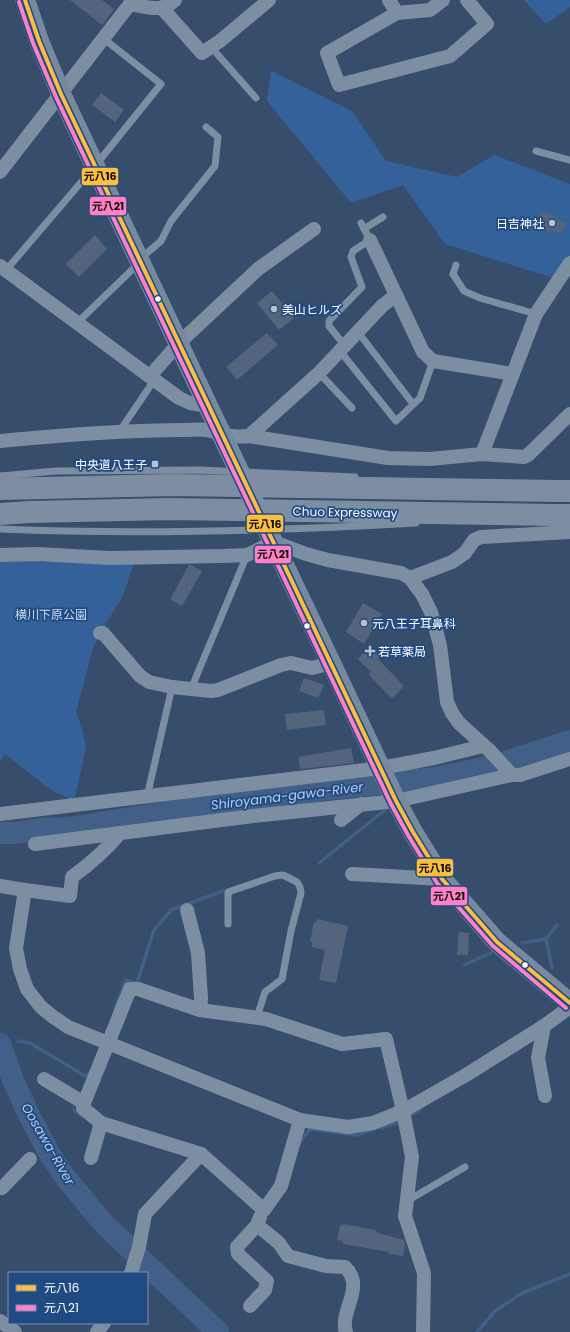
<svg xmlns="http://www.w3.org/2000/svg" width="570" height="1332" viewBox="0 0 570 1332" font-family="Poppins,'Noto Sans JP',sans-serif">
<rect width="100%" height="100%" fill="#364e6c"/>
<g fill="#346199">
<polygon points="524,0 570,0 570,7 546,24"/>
<polygon points="271,71 352,111 386,161 457,177 494,155 570,184 570,260 556,279 445,244 403,185 351,203 267,101"/>
<polygon points="0,561 27,561 134,563 123,596 100,633 93,648 76,712 83,731 86,748 74,801 51,790 5,754 0,761"/>
</g>
<g fill="none" stroke-linecap="round" stroke-linejoin="round">
<g stroke="#415f87" stroke-width="3.5">
<polyline points="319,863 385,810"/>
<polyline points="546,939 557,925"/>
<polyline points="522,943 546,939 552,968"/>
<polyline points="464,965 491,953"/>
<polyline points="115,1009 126,980 137,983 154,930 172,909 177,908 223,891"/>
<polyline points="0,1039 7,1040"/>
<polyline points="18,1041 30,1043 87,1077 89,1073"/>
<polyline points="74,1110 82,1116"/>
<polyline points="408,1117 420,1110"/>
<polyline points="380,1128 402,1121"/>
<polyline points="299,1144 310,1129 356,1135 374,1129"/>
<polyline points="477,1332 495,1311 522,1293 570,1274"/>
</g>
<g stroke="#415f87" stroke-width="22">
<polyline points="0,833 15,833 41,829 69,828 223,803 329,789 435,778 493,766 570,741"/>
<polyline points="0,1044 13,1080 28,1113 49,1153 65,1177 104,1224 218,1332"/>
</g>
</g>
<g fill="#52657d">
<polygon points="70,0 102,0 114,9 102,25"/>
<polygon points="101,93 124,110 115,122 92,105"/>
<polygon points="540,212 543,213 545,212 556,216 555,218 566,223 562,234 552,230 551,233 537,227 538,224 536,223"/>
<polygon points="95,235 107,249 79,277 66,264"/>
<polygon points="272,291 294,318 279,330 257,303"/>
<polygon points="267,333 278,345 237,380 226,367"/>
<polygon points="189,565 191,565 202,571 182,606 170,599"/>
<polygon points="363,603 382,614 364,644 346,632"/>
<polygon points="370,646 381,656 378,659 404,686 392,699 369,675 371,672 358,659"/>
<polygon points="304,678 324,685 318,698 299,691"/>
<polygon points="324,710 326,725 287,730 285,714"/>
<polygon points="351,748 354,763 300,769 298,757"/>
<polygon points="317,919 348,926 336,983 319,980 325,950 312,947 312,942 310,942 314,922 316,923"/>
<polygon points="459,932 469,933 468,955 457,955"/>
<polygon points="343,1224 376,1230 375,1231 378,1233 404,1240 405,1243 403,1256 389,1254 389,1252 343,1244 343,1241 337,1240 340,1225 343,1225"/>
</g>
<g fill="none" stroke-linecap="round" stroke-linejoin="round">
<g stroke="#7c8ea2" stroke-width="7">
<polyline points="211,47 256,98"/>
<polyline points="536,151 570,160"/>
<polyline points="364,229 383,217"/>
<polyline points="140,259 161,241 171,221 215,166 218,137 206,127"/>
<polyline points="456,265 453,274 464,291 480,298 536,314"/>
<polyline points="7,269 95,166 161,84 104,39"/>
<polyline points="78,322 138,264"/>
<polyline points="358,332 413,404"/>
<polyline points="345,346 329,326 329,321 362,287 351,257 353,251 370,240 361,223"/>
<polyline points="340,351 396,421 420,398 433,361"/>
<polyline points="319,373 352,408"/>
<polyline points="119,432 155,379"/>
<polyline points="191,689 247,555"/>
<polyline points="147,797 172,687"/>
<polyline points="228,924 228,892 275,876 283,875 297,882 300,887 301,893 291,931 282,979 265,992 257,1017"/>
<polyline points="407,1201 465,1167"/>
</g>
<g stroke="#7c8ea2" stroke-width="14">
<polyline points="389,0 397,13"/>
<polyline points="443,0 430,10 397,13 327,53 339,85 450,56 487,24 467,0"/>
<path d="M 130,4 C 147,7 161,13 175,0"/>
<polyline points="162,8 202,53 220,41 269,0"/>
<polyline points="0,172 130,4"/>
<polyline points="370,240 423,352 433,361 513,374"/>
<polyline points="0,266 179,398 190,403 208,406"/>
<polyline points="150,376 179,343 258,269 314,229"/>
<polyline points="249,436 319,373 382,306 396,295"/>
<path d="M 0,441 C 62,435 124,430 186,430 C 192,430 200,429 207,430 C 223,434 231,438 249,436 L 388,458 L 430,459 L 482,454 L 524,457 L 528,455 L 570,414"/>
<polyline points="482,454 536,314 570,263"/>
<polyline points="0,555 37,554 109,558 223,556 247,555 274,542 306,554 328,560 401,573 410,578 422,594 431,612 440,645 447,702 452,713 459,723 490,751 512,775 520,775 570,759"/>
<polyline points="410,578 452,562 465,553 474,540 481,537 570,532"/>
<polyline points="100,633 103,633 140,676 149,682 172,687 211,691 218,690 281,665 291,663 312,668 331,663"/>
<polyline points="0,814 381,768 434,758 483,746"/>
<polyline points="341,820 361,804"/>
<path d="M 120,833 C 106,850 90,864 72,877 L 70,896 L 25,890 L 16,948 L 20,969 L 27,989 L 41,1007 L 52,1016 L 68,1027 L 300,1120 L 348,1127 L 373,1123 L 403,1111 L 466,1075 L 544,1026 L 570,1007"/>
<polyline points="35,844 253,816 396,801 512,775"/>
<polyline points="352,874 442,879"/>
<polyline points="0,886 25,890"/>
<polyline points="187,910 198,953 201,998 200,1010"/>
<polyline points="544,1026 538,1058 545,1096"/>
<polyline points="44,1079 84,1103"/>
<polyline points="300,1120 281,1186 264,1210 201,1154 101,1123 83,1108 84,1103 130,989 138,989 200,1010 266,1019 342,1044 386,1039 403,1111 412,1157 405,1216 424,1273 423,1332"/>
<polyline points="91,1158 101,1123"/>
<polyline points="0,1187 2,1188 30,1159"/>
<path d="M 257,1225 L 279,1243 L 288,1256 L 326,1266 L 345,1267 C 366,1287 339,1311 346,1332"/>
<polyline points="131,1273 139,1247 145,1214 201,1154"/>
<polyline points="250,1306 265,1290 267,1281 238,1254 237,1247 257,1225 260,1217"/>
<polyline points="0,1321 15,1332"/>
<polyline points="97,1332 104,1323"/>
</g>
<polyline stroke="#77899f" stroke-width="20" points="25,0 39,41 61,94 208,406 331,663 396,801 413,832 442,879 497,942 570,1003"/>
<g stroke="#7d8ea2" stroke-width="22">
<polyline points="556,491 570,491"/>
<polyline points="554,515 570,515"/>
</g>
<g stroke="#7c8ea2" stroke-width="7">
<polyline points="0,476 56,471 199,470 355,477"/>
<path d="M 0,529 C 139,535 277,531 416,523"/>
</g>
<g stroke="#7d8ea2" stroke-width="22">
<polyline points="0,489 171,485 556,491"/>
<polyline points="0,514 29,512 169,509 554,515"/>
</g>
<g stroke="#204a82" stroke-width="7">
<polyline id="bus-1" points="25,0 39,41 61,94 396,801 413,832 442,879 497,942 570,1003"/>
</g>
<g stroke="#204a82" stroke-width="7">
<polyline id="bus-2" points="19,2 33,43 56,97 391,804 408,835 437,883 493,946 566,1008"/>
</g>
<use href="#bus-1" stroke="#fbbe40" stroke-width="4"/>
<use href="#bus-2" stroke="#ff80c5" stroke-width="4"/>
</g>
<g fill="#b9c1cc" stroke="#204a82" stroke-width="1.5">
<circle cx="552" cy="223" r="4"/>
<circle cx="274" cy="309" r="4"/>
<rect x="151" y="460" width="8" height="8" rx="2"/>
<circle cx="364" cy="623" r="4"/>
<path d="M368 645h4v4h4v4h-4v4h-4v-4h-4v-4h4z"/>
</g>
<g fill="#fff" stroke="#204a82" stroke-width="1.5">
<circle cx="158" cy="299" r="3.5"/>
<circle cx="307" cy="626" r="3.5"/>
<circle cx="525" cy="965" r="3.5"/>
</g>
<g text-anchor="middle" dominant-baseline="central" stroke-width="3.5" stroke-linejoin="round" paint-order="stroke">
<g font-size="12" fill="#fff" stroke="#204a82" text-anchor="start">
<text x="544" y="223" text-anchor="end">日吉神社</text>
<text x="282" y="309">美山ヒルズ</text>
<text x="147" y="464" text-anchor="end">中央道八王子</text>
<text x="372" y="623">元八王子耳鼻科</text>
<text x="378" y="651">若草薬局</text>
</g>
<g font-size="12" fill="#fff" stroke="#204a82">
<text transform="translate(345 512) rotate(1)">Chuo Expressway</text>
</g>
<g font-size="12" fill="#cbdef6" stroke="#204a82">
<text x="51" y="614">横川下原公園</text>
</g>
<g font-size="13" font-style="italic" fill="#b3cef0" stroke="#204a82">
<text transform="translate(287 796) rotate(-7)">Shiroyama-gawa-River</text>
<text transform="translate(48 1144) rotate(60)">Oosawa-River</text>
</g>
</g>
<g stroke="#204a82" stroke-width="1.5">
<rect x="81" y="167" width="38" height="19" rx="4" fill="#fbbe40"/>
<rect x="89" y="196" width="38" height="20" rx="4" fill="#ff80c5"/>
<rect x="246" y="514" width="38" height="19" rx="4" fill="#fbbe40"/>
<rect x="254" y="545" width="38" height="19" rx="4" fill="#ff80c5"/>
<rect x="416" y="858" width="38" height="19" rx="4" fill="#fbbe40"/>
<rect x="430" y="886" width="38" height="20" rx="4" fill="#ff80c5"/>
</g>
<g font-size="11" text-anchor="middle" font-weight="bold" fill="#111">
<text x="100" y="180">元八16</text>
<text x="108" y="210">元八21</text>
<text x="265" y="528">元八16</text>
<text x="273" y="558">元八21</text>
<text x="435" y="872">元八16</text>
<text x="449" y="900">元八21</text>
</g>
<rect x="8" y="1272" width="140" height="52" fill="#204a82" stroke="#7992b4"/>
<rect x="16" y="1285" width="20" height="6" fill="#fbbe40" stroke="#7992b4"/>
<text x="44" y="1292" font-size="12" fill="#ffffff">元八16</text>
<rect x="16" y="1305" width="20" height="6" fill="#ff80c5" stroke="#7992b4"/>
<text x="44" y="1312" font-size="12" fill="#ffffff">元八21</text>
</svg>
